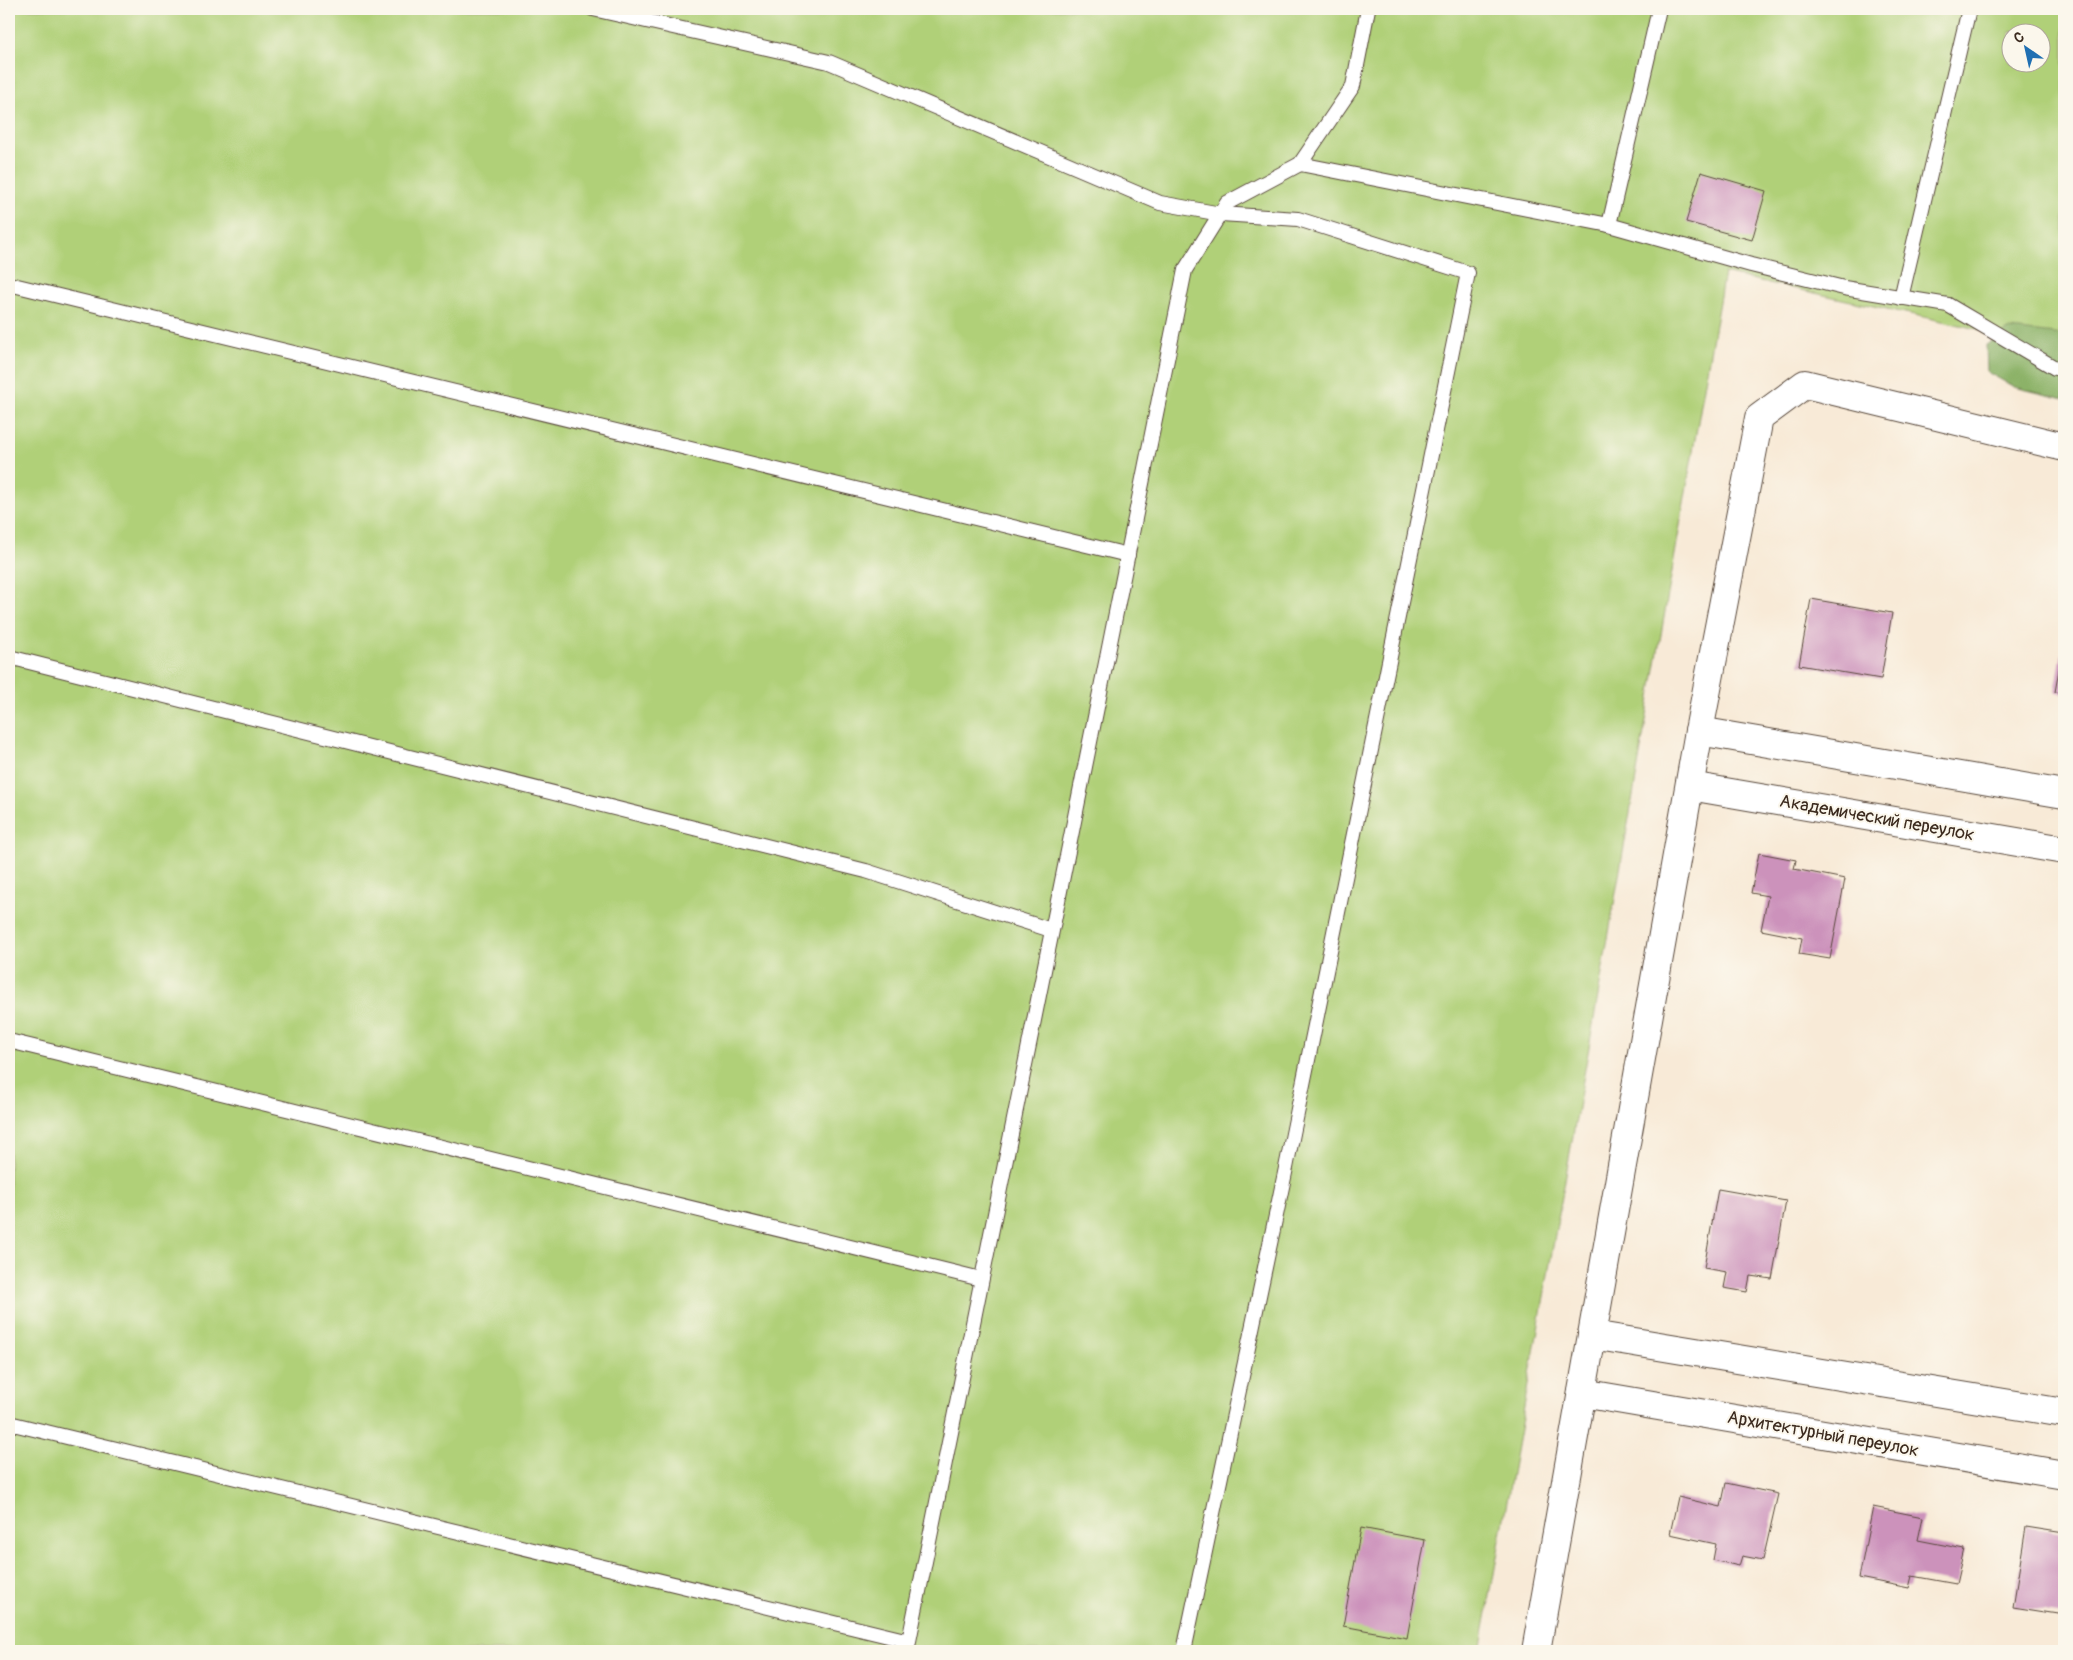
<svg xmlns="http://www.w3.org/2000/svg" width="2073" height="1660" viewBox="0 0 2073 1660" font-family="Pangolin,sans-serif">
<rect width="100%" height="100%" fill="#fbf7ec"/>
<filter id="ink" filterUnits="userSpaceOnUse"><feTurbulence type="fractalNoise" baseFrequency=".02" numOctaves="2"/><feDisplacementMap in="SourceGraphic" scale="10" xChannelSelector="R" yChannelSelector="G"/><feConvolveMatrix kernelMatrix="1 2 1 2 8 2 1 2 1" color-interpolation-filters="sRGB"/></filter>
<filter id="wash" filterUnits="userSpaceOnUse"><feTurbulence type="fractalNoise" baseFrequency=".0096" numOctaves="4" result="noise"/><feDisplacementMap in="SourceGraphic" scale="20" xChannelSelector="R" yChannelSelector="G"/><feGaussianBlur stdDeviation="1.12" result="paint"/><feColorMatrix in="noise" values="0 0 0 0 0 0 0 0 0 0 0 0 0 0 0 0 0 1.4 0 .05"/><feComposite in="paint" operator="in"/></filter>
<g filter="url(#wash)">
<rect width="100%" height="100%" fill="#f8ead7"/>
<path fill="#b0d078" stroke="#767d4b" fill-rule="evenodd" d="M 9,9 L 2064,9 L 2064,348 L 1724,273 L 1591,1036 L 1480,1651 L 9,1651 ZM 2010,32 L 2040,32 L 2040,62 L 2010,62 Z"/>
<polygon fill="#8cb268" stroke="#646e43" points="2010,329 2064,335 2064,399 2014,387 1987,372 1986,345"/>
<g id="blocks">
<g fill="#cc92bb">
<polygon points="1701,172 1766,191 1752,240 1686,222"/>
<polygon points="1811,599 1892,613 1881,679 1799,665"/>
<polygon points="2063,648 2064,648 2064,693 2055,692"/>
<polygon points="1759,853 1796,860 1794,869 1845,879 1830,959 1799,954 1802,938 1761,930 1768,896 1751,893"/>
<polygon points="1718,1189 1786,1201 1772,1279 1750,1276 1747,1292 1724,1288 1727,1272 1704,1268"/>
<polygon points="1726,1483 1778,1494 1763,1560 1742,1556 1739,1566 1713,1560 1716,1544 1670,1534 1678,1497 1721,1507"/>
<polygon points="1873,1507 1923,1517 1918,1540 1964,1549 1956,1584 1912,1576 1909,1588 1859,1578"/>
<polygon points="2026,1527 2064,1533 2064,1615 2013,1607"/>
<polygon points="1361,1528 1425,1540 1407,1638 1343,1626"/>
</g>
</g>
</g>
<g filter="url(#ink)">
<use href="#blocks" fill-opacity="0" stroke="#57473a" stroke-width="1"/>
<g fill="none" stroke-linecap="round" stroke-linejoin="round">
<g stroke="#57473a" stroke-width="16">
<g id="lane">
<polyline points="593,9 829,62 1160,203 1221,214 1298,219 1468,273 1286,1168 1184,1651"/>
<polyline points="1300,164 1609,225 1751,265 1844,288 1948,305 2055,368 2064,370"/>
<polyline points="1609,225 1659,9"/>
<polyline points="9,284 1128,555"/>
<polyline points="1901,298 1969,9"/>
<polyline points="9,657 866,871 1051,930"/>
<polyline points="9,1041 981,1279"/>
<polyline points="9,1423 909,1641"/>
<polyline points="907,1651 1185,270 1227,203 1300,164 1353,86 1368,9"/>
</g>
</g>
<g stroke="#57473a" stroke-width="30">
<g id="street">
<polyline points="1699,731 2064,794"/>
<polyline points="1690,786 2064,850"/>
<polyline points="1592,1335 2064,1413"/>
<polyline points="1582,1393 2064,1475"/>
<polyline points="1536,1651 1699,731 1759,418 1805,384 2064,447"/>
</g>
</g>
<use href="#lane" stroke="#fff" stroke-width="14"/>
<use href="#street" stroke="#fff" stroke-width="28"/>
</g>
</g>
<g text-anchor="middle" dominant-baseline="central" stroke-width="4" stroke-linejoin="round" paint-order="stroke">
<g font-size="18" fill="#3b2a1e" stroke="#fbf7ec">
<text transform="translate(1877 818) rotate(10)">Академический переулок</text>
<text transform="translate(1823 1434) rotate(10)">Архитектурный переулок</text>
</g>
</g>
<rect width="2073" height="1660" fill="none" stroke="#fbf7ec" stroke-width="30"/>
<g transform="translate(2026 48) rotate(326)"><circle r="24" fill="#fbf7ec" stroke="#aea59a"/>
<path d="M0-4L9 19L0 12L-9 19Z" fill="#1f6fb2"/>
<text y="-8" font-size="14" font-weight="bold" text-anchor="middle" fill="#3b2a1e">С</text>
</g>
</svg>
